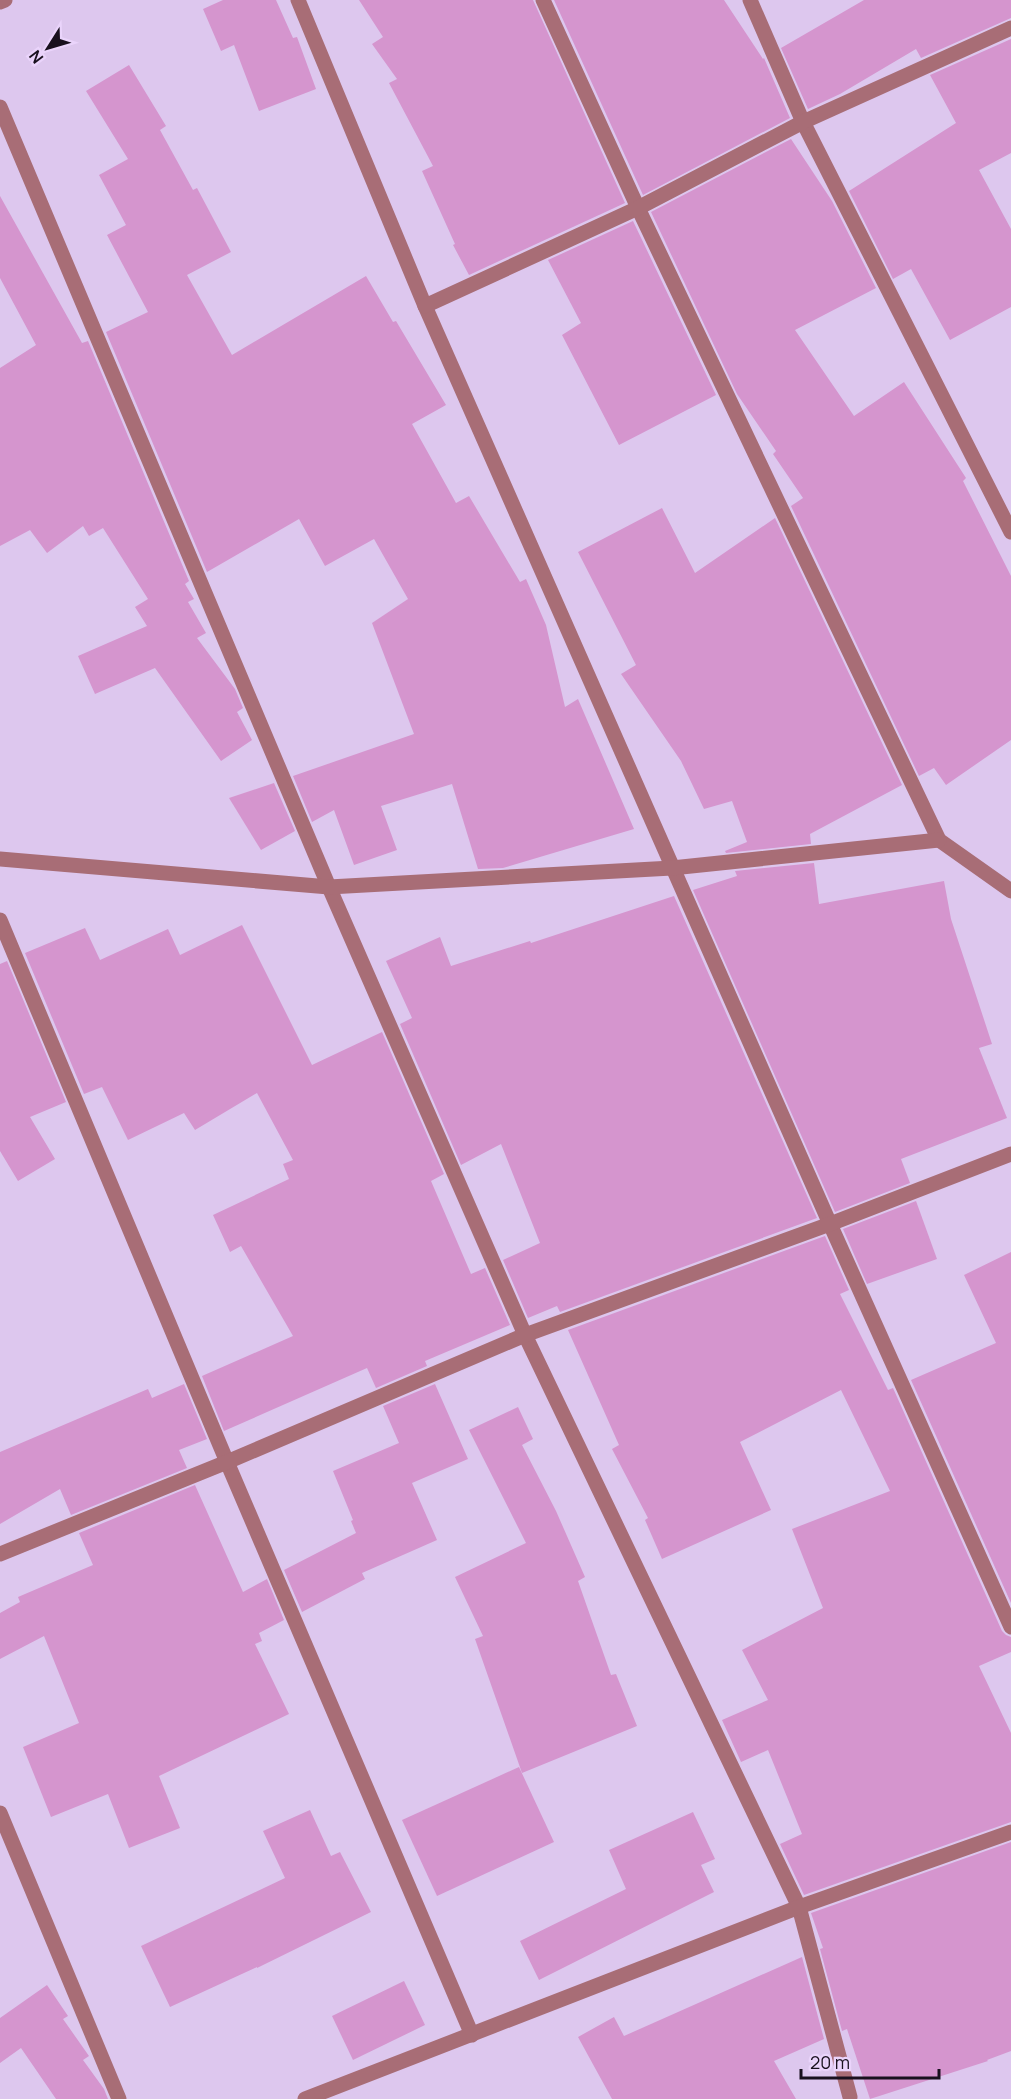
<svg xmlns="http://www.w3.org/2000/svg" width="1011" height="2099" viewBox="0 0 1011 2099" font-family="Manrope,sans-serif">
<rect width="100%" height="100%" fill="#ddc7ee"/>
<g fill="#d595ce">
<polygon points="223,0 276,0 293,38 297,37 316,89 259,111 234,45 221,51 203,9"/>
<polygon points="359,0 533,0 625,203 469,275 453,245 455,244 422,171 433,166 389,83 397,79 372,44 383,37"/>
<polygon points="554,0 724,0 763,59 764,58 790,118 643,195"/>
<polygon points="864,0 1011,0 1011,18 921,58 916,49 840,94 808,109 781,48"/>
<polygon points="1011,39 1011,153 979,170 1011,229 1011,307 950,340 911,269 893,279 849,191 956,123 930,75"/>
<polygon points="129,65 166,126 160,130 193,190 197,188 231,252 187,275 232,355 366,276 393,322 396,321 446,405 412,424 456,503 469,496 520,582 526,579 546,625 565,707 578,699 634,829 503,868 478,869 452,784 381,806 397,850 354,865 334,810 312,822 293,776 414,734 372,623 408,599 374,539 325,566 299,519 207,572 106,332 148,312 107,235 126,225 99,175 128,159 86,91"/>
<polygon points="791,139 832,201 876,288 795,330 854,416 904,382 966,478 963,481 1011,576 1011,740 946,785 934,768 919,776 791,506 803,498 773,454 776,451 737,394 651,212"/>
<polygon points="0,196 82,343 88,341 189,581 185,584 194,599 188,602 206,633 197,638 235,689 243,708 237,712 252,740 221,761 155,668 95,694 78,656 147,626 135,607 148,599 103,528 89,536 83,526 47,553 30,530 0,546 0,368 36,345 0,278"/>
<polygon points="633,221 716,395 619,445 562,335 581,323 548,260"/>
<polygon points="662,508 695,573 775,518 902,785 810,834 811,844 726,853 725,851 747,842 732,801 704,809 681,761 621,674 636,665 578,552"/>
<polygon points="274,783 295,831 261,850 229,798"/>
<polygon points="814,863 819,904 944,881 951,919 992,1044 979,1048 1007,1118 901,1159 910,1183 835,1212 693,890 737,876 735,871"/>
<polygon points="674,896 817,1218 560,1312 557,1306 528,1318 503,1260 540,1243 501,1144 461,1165 400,1024 412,1018 386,961 440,937 451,966 530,941 531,943"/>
<polygon points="242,925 312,1065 382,1032 444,1174 431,1181 471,1274 485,1268 510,1325 425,1361 427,1366 376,1388 367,1368 224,1431 202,1376 293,1336 241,1246 230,1252 213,1215 289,1179 283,1164 293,1160 257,1093 195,1130 184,1113 128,1140 102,1087 84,1094 25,953 85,928 100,960 168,929 180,955"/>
<polygon points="7,961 66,1102 30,1117 55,1159 18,1181 0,1151 0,964"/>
<polygon points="916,1201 937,1259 867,1284 843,1229"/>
<polygon points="825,1236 849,1290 840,1294 888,1390 893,1388 1002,1631 1006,1635 1011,1637 1011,1652 979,1666 1011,1733 1011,1822 804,1895 780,1844 802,1834 768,1750 741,1762 722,1720 768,1700 742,1650 823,1608 792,1529 890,1491 841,1390 740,1442 771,1510 662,1559 645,1520 648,1518 612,1449 619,1445 568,1330"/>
<polygon points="1011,1252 1011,1603 911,1380 996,1343 964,1275"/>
<polygon points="184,1384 207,1439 179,1450 187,1468 71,1515 60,1489 0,1524 0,1452 148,1389 152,1398"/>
<polygon points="435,1384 468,1459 412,1483 437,1540 362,1573 365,1579 302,1612 284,1570 356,1533 351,1521 353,1520 333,1471 399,1443 383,1406"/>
<polygon points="518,1407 533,1439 522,1445 556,1511 585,1577 578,1581 611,1675 616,1674 637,1726 522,1773 475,1639 483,1636 455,1577 526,1543 469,1430"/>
<polygon points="195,1485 243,1592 267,1579 284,1620 259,1633 262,1641 255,1644 289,1714 159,1776 180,1828 129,1848 108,1794 51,1817 23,1747 79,1723 44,1636 0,1659 0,1613 20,1602 18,1597 93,1565 79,1533"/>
<polygon points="519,1767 554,1842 437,1896 402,1820"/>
<polygon points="310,1810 331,1856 340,1852 371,1912 257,1968 257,1967 170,2007 141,1946 285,1878 263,1831"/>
<polygon points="693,1812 715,1859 701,1865 714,1892 539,1980 520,1941 626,1889 609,1850"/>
<polygon points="1011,1842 1011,2051 987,2060 988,2061 870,2099 847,2029 842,2031 820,1949 823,1948 811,1913"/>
<polygon points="802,1957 824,2039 774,2061 796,2099 612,2099 578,2037 614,2017 624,2036"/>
<polygon points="404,1981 425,2025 353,2060 332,2016"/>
<polygon points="47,1985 68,2016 63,2019 89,2056 83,2060 104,2089 108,2099 56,2099 21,2048 0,2063 0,2018"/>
</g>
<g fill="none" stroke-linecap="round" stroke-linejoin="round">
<g stroke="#a86d76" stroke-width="15">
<polyline points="298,0 425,306 830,1224 1011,1627"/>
<polyline points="543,0 638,208 939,840 1011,891"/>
<polyline points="750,0 803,122 1011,532"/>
<polyline points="0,2 5,0"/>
<polyline points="0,107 329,887 525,1335 799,1907 850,2097"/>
<polyline points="425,306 638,208 803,122 1011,28"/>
<polyline points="0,859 329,887 672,868 939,840"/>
<polyline points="0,920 227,1462 472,2035"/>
<polyline points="0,1554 227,1462 525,1335 830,1224 1011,1154"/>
<polyline points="0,1813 119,2099"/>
<polyline points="305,2099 799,1907 1011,1832"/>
</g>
</g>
<g transform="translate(48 48) rotate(233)" stroke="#ead4fb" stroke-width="4.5" paint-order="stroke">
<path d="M0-4.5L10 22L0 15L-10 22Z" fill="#19111e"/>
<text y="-9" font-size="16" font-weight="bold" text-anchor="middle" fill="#19111e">N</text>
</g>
<path d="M801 2069v9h138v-9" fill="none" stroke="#19111e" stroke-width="3"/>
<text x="810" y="2069" font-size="18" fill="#19111e" stroke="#ead4fb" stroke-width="4.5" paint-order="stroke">20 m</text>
</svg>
